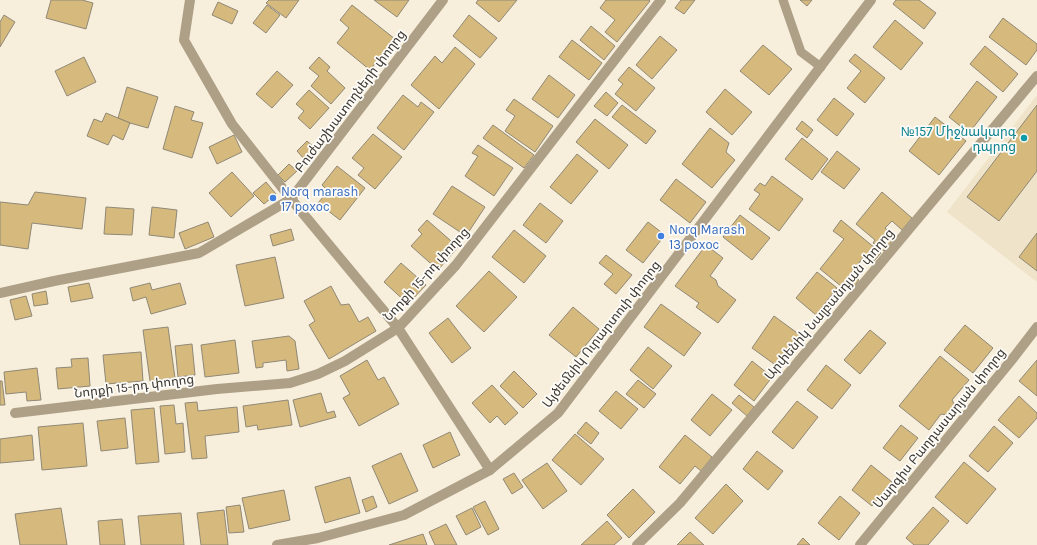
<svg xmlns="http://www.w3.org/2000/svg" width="1037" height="545" viewBox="0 0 1037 545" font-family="Karla,'Noto Sans Armenian',sans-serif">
<rect width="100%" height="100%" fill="#f7eedc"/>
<polygon fill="#efe4ca" points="1037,95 1037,282 947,212"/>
<g fill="#d6ba7d" stroke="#908876">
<polygon points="51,0 82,0 93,3 86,29 46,18"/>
<polygon points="269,0 299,0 286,18 266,3"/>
<polygon points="374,0 409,0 397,17"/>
<polygon points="478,0 517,0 499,22 476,3"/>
<polygon points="606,0 649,0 650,1 617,42 605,32 615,20 600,8"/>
<polygon points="681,0 695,0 684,14 675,8"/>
<polygon points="800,0 812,0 807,6"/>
<polygon points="896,0 919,0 936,13 924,29 893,4"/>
<polygon points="218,2 238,11 232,24 212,15"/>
<polygon points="267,5 280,15 266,33 253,23"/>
<polygon points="352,5 395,39 370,70 337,43 349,28 340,20"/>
<polygon points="4,15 15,22 0,47 0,22"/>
<polygon points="469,15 497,38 480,58 453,36"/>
<polygon points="1003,18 1037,44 1037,50 1026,65 989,37"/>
<polygon points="895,20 923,43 901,70 873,47"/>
<polygon points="591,26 615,46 604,60 580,40"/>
<polygon points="660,36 677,50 652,79 636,65"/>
<polygon points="572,40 602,63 589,80 559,57"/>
<polygon points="763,45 792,69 769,95 740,71"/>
<polygon points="985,46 1018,74 1003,92 970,64"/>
<polygon points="455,47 475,64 439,109 411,85 435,56 442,63"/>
<polygon points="855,54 885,78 865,103 847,88 861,71 849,61"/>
<polygon points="84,57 96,82 67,96 55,71"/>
<polygon points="319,57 330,67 327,71 345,88 331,104 311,86 319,76 309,68"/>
<polygon points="629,67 655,88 636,111 615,94 623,84 618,80"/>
<polygon points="277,71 293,85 272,108 256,94"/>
<polygon points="549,75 575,95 558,118 532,99"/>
<polygon points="977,81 997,97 969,133 949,117"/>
<polygon points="127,87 158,97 148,128 130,123 118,118"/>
<polygon points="725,89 752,112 732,135 706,112"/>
<polygon points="309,90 329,108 310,129 298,118 304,111 296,104"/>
<polygon points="606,92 618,103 607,116 594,106"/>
<polygon points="403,95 418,107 421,102 434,112 404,150 377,128"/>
<polygon points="834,98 854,114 837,136 817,120"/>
<polygon points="514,99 553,126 535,152 505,131 515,116 506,110"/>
<polygon points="622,105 656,131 646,144 612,117"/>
<polygon points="1037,105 1037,171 999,221 967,197"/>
<polygon points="175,106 194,112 191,120 203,123 192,158 163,149"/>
<polygon points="106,113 130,123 123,140 113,135 108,145 87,136 94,119 102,122"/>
<polygon points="935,117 966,141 939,175 909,151"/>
<polygon points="595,119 628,145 609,169 576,142"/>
<polygon points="802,121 813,130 807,138 796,129"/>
<polygon points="493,125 534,155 524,168 483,138"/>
<polygon points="710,128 729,143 726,152 735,160 712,188 682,164"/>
<polygon points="373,134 402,157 375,189 358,175 364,168 352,158"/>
<polygon points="234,135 242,152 217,164 209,147"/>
<polygon points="802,138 828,159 812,180 785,159"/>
<polygon points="307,141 315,148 304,159 297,151"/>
<polygon points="478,145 513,168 494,196 465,176 478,156 472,153"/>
<polygon points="837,151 860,169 844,189 821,172"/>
<polygon points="577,154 598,171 571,204 550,187"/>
<polygon points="289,164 297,171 285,182 278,175"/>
<polygon points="337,166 365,188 340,220 318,203 328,191 322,185"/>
<polygon points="232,172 254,196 231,217 209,193"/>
<polygon points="772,176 803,199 779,231 749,209 760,194 754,190 760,183 765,186"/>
<polygon points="676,179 706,202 690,223 660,200"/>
<polygon points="266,182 276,194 264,204 253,193"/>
<polygon points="452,186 485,207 466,236 433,214"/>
<polygon points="35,192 86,198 82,229 32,223 28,249 0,245 0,202 28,205"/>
<polygon points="882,192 912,218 902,230 892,221 885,228 895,237 884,251 873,243 875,240 856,224"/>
<polygon points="540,203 563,221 546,243 523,225"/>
<polygon points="106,207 134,209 132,235 104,234"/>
<polygon points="152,207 177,210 174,238 149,235"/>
<polygon points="740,215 770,238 752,260 723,237"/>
<polygon points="427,220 458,247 438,270 411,246 422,234 418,230"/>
<polygon points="841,220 881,253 874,261 866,254 841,286 820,269 844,239 833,231"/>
<polygon points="208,222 214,237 185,249 179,233"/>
<polygon points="648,222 665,235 643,263 626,250"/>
<polygon points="291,229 294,240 273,246 270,235"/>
<polygon points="514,230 546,256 524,283 492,257"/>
<polygon points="1037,233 1037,271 1019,257"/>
<polygon points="706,245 723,258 710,276 716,280 718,286 736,300 718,323 696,307 699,303 675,286"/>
<polygon points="606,255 632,275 616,294 604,284 613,274 599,263"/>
<polygon points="275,257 284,298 245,306 236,265"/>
<polygon points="401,263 426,285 408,304 384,282"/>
<polygon points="489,271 517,297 484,332 456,306"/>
<polygon points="817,272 837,288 816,315 796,298"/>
<polygon points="852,275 859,280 852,290 845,284"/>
<polygon points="89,283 93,298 71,302 68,287"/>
<polygon points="150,283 152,290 180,283 186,304 151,314 146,297 133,301 130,288"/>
<polygon points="331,286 341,305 349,304 359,322 368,317 376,331 329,359 309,325 315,321 304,301"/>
<polygon points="46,291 48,304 34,306 32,294"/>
<polygon points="26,296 32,316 15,320 10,300"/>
<polygon points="661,304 701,333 684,356 644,327"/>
<polygon points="573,307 599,329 576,357 549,335"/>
<polygon points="774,316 804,338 781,369 752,348"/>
<polygon points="448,318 471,348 452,363 429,333"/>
<polygon points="965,325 993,348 973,373 944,350"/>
<polygon points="168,327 175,378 150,381 143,330"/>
<polygon points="870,330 886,343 860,374 844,360"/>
<polygon points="289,336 295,341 299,369 287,371 286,360 263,363 263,367 256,368 252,341"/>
<polygon points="235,340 239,373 205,377 201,345"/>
<polygon points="192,344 195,375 178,377 175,346"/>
<polygon points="648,347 672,366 653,389 630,370"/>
<polygon points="141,352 143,381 106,384 103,355"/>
<polygon points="940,356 969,380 952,400 957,409 952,416 941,414 929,430 899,406"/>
<polygon points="88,358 90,386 58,389 56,368 72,367 71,359"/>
<polygon points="367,360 378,380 384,377 399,404 359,426 343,398 350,394 340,376"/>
<polygon points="1037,360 1037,396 1019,381"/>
<polygon points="752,361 772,377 754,401 734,385"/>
<polygon points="826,365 851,385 832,409 807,390"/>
<polygon points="37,368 41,400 27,401 26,392 6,394 4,372"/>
<polygon points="514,371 537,394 523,408 500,386"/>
<polygon points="638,380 656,394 644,408 626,394"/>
<polygon points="0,381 2,381 5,405 0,405"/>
<polygon points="492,385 518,413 505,425 497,416 490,423 472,403"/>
<polygon points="616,391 638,409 621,429 599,411"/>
<polygon points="321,393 327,413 334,411 336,417 300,427 293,400"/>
<polygon points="712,394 732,410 710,436 691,420"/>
<polygon points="739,395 754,407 747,416 732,403"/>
<polygon points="1019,396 1037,413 1037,418 1019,438 998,420"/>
<polygon points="288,400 292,425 258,430 257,425 246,427 243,406"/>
<polygon points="797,401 818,417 793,449 772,432"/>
<polygon points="197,402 198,411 237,407 239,432 205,436 207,458 192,459 185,403"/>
<polygon points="174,405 176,424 183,423 185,452 165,454 160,406"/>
<polygon points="154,408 159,462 136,464 131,410"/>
<polygon points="125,418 128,448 101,451 97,421"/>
<polygon points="586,422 599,433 591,444 577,433"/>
<polygon points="83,423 87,466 42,470 38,427"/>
<polygon points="901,425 918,438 900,461 883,448"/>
<polygon points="994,426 1013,443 988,472 969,456"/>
<polygon points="450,432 460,455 433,468 423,445"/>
<polygon points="575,434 604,459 581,485 552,460"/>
<polygon points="32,435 34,460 0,463 0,439"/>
<polygon points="685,435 712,457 701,471 695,466 680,484 659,467"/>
<polygon points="757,451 783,471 768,490 743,469"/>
<polygon points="401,453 418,491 389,504 372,466"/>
<polygon points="964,462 996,489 967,524 935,497"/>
<polygon points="547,463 567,491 543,509 522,480"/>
<polygon points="871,465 892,482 872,506 852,490"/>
<polygon points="514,473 523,487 512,494 503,479"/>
<polygon points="350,477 360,513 325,523 315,487"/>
<polygon points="726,484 743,501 713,534 695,518"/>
<polygon points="633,489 655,512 629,538 607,515"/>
<polygon points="284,490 290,520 249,529 242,498"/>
<polygon points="373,496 377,507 366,512 362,500"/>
<polygon points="840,496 860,513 839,540 818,523"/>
<polygon points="485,501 499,529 488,535 473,507"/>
<polygon points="240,505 244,532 229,533 226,507"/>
<polygon points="933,507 949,521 928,545 914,545 906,538"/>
<polygon points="61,508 67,545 20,545 15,514"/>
<polygon points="472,508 481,527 466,535 456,516"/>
<polygon points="224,510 228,545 201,545 197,513"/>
<polygon points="181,513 184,545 141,545 138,516"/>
<polygon points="122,519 125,545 100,545 98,521"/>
<polygon points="607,521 622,538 614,545 581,545"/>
<polygon points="446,524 457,545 435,545 429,532"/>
<polygon points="690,532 704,545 677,545"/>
<polygon points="423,534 427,545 389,545"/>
<polygon points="803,538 810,545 797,545"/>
</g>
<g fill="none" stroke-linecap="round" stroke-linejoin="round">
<polyline stroke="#ada087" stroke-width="9" points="783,0 801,52 821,67"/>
<g stroke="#ada087" stroke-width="10">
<polyline points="190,0 184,40 232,124 291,199 398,328 490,470"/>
<polyline points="0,293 54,281 199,253 291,199 443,0"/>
<polyline points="15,413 217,389 290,383 318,374 345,361 398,328 456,265 661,0"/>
<polyline points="277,545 318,538 404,515 490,470 558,413 871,0"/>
<polyline points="637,545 680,503 1037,76"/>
<polyline points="860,545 1014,357 1037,327"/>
</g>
</g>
<circle fill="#0f9aa8" stroke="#fefcf9" stroke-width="1.5" cx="1024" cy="138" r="4"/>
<g fill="#3f7fe0" stroke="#fefcf9" stroke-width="1.5">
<circle cx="273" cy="198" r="4"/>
<circle cx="661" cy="236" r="4"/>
</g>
<g text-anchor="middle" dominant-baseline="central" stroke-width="3.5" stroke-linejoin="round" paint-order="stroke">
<g font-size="13" fill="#3c3831" stroke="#fefcf9">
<text transform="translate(350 101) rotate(-53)">Բուժաշխատողների փողոց</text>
<text transform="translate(426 274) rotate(-48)">Նորքի 15-րդ փողոց</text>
<text transform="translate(829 304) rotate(-50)">Արփենիկ Նալբանդյան փողոց</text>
<text transform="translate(601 334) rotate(-52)">Այծեմնիկ Ուրարտուի փողոց</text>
<text transform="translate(134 386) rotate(-7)">Նորքի 15-րդ փողոց</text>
<text transform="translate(939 428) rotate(-51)">Սարգիս Բաղդասարյան փողոց</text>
</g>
<g font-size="13" fill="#0d838f" stroke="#fefcf9" text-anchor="end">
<text x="1016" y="131">№157 Միջնակարգ<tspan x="1016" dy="15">դպրոց</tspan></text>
</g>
<g font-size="13" fill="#366cbe" stroke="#fefcf9" text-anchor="start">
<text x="281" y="191">Norq marash<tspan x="281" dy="15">17 poxoc</tspan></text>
<text x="669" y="229">Norq Marash<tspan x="669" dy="15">13 poxoc</tspan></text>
</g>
</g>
</svg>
